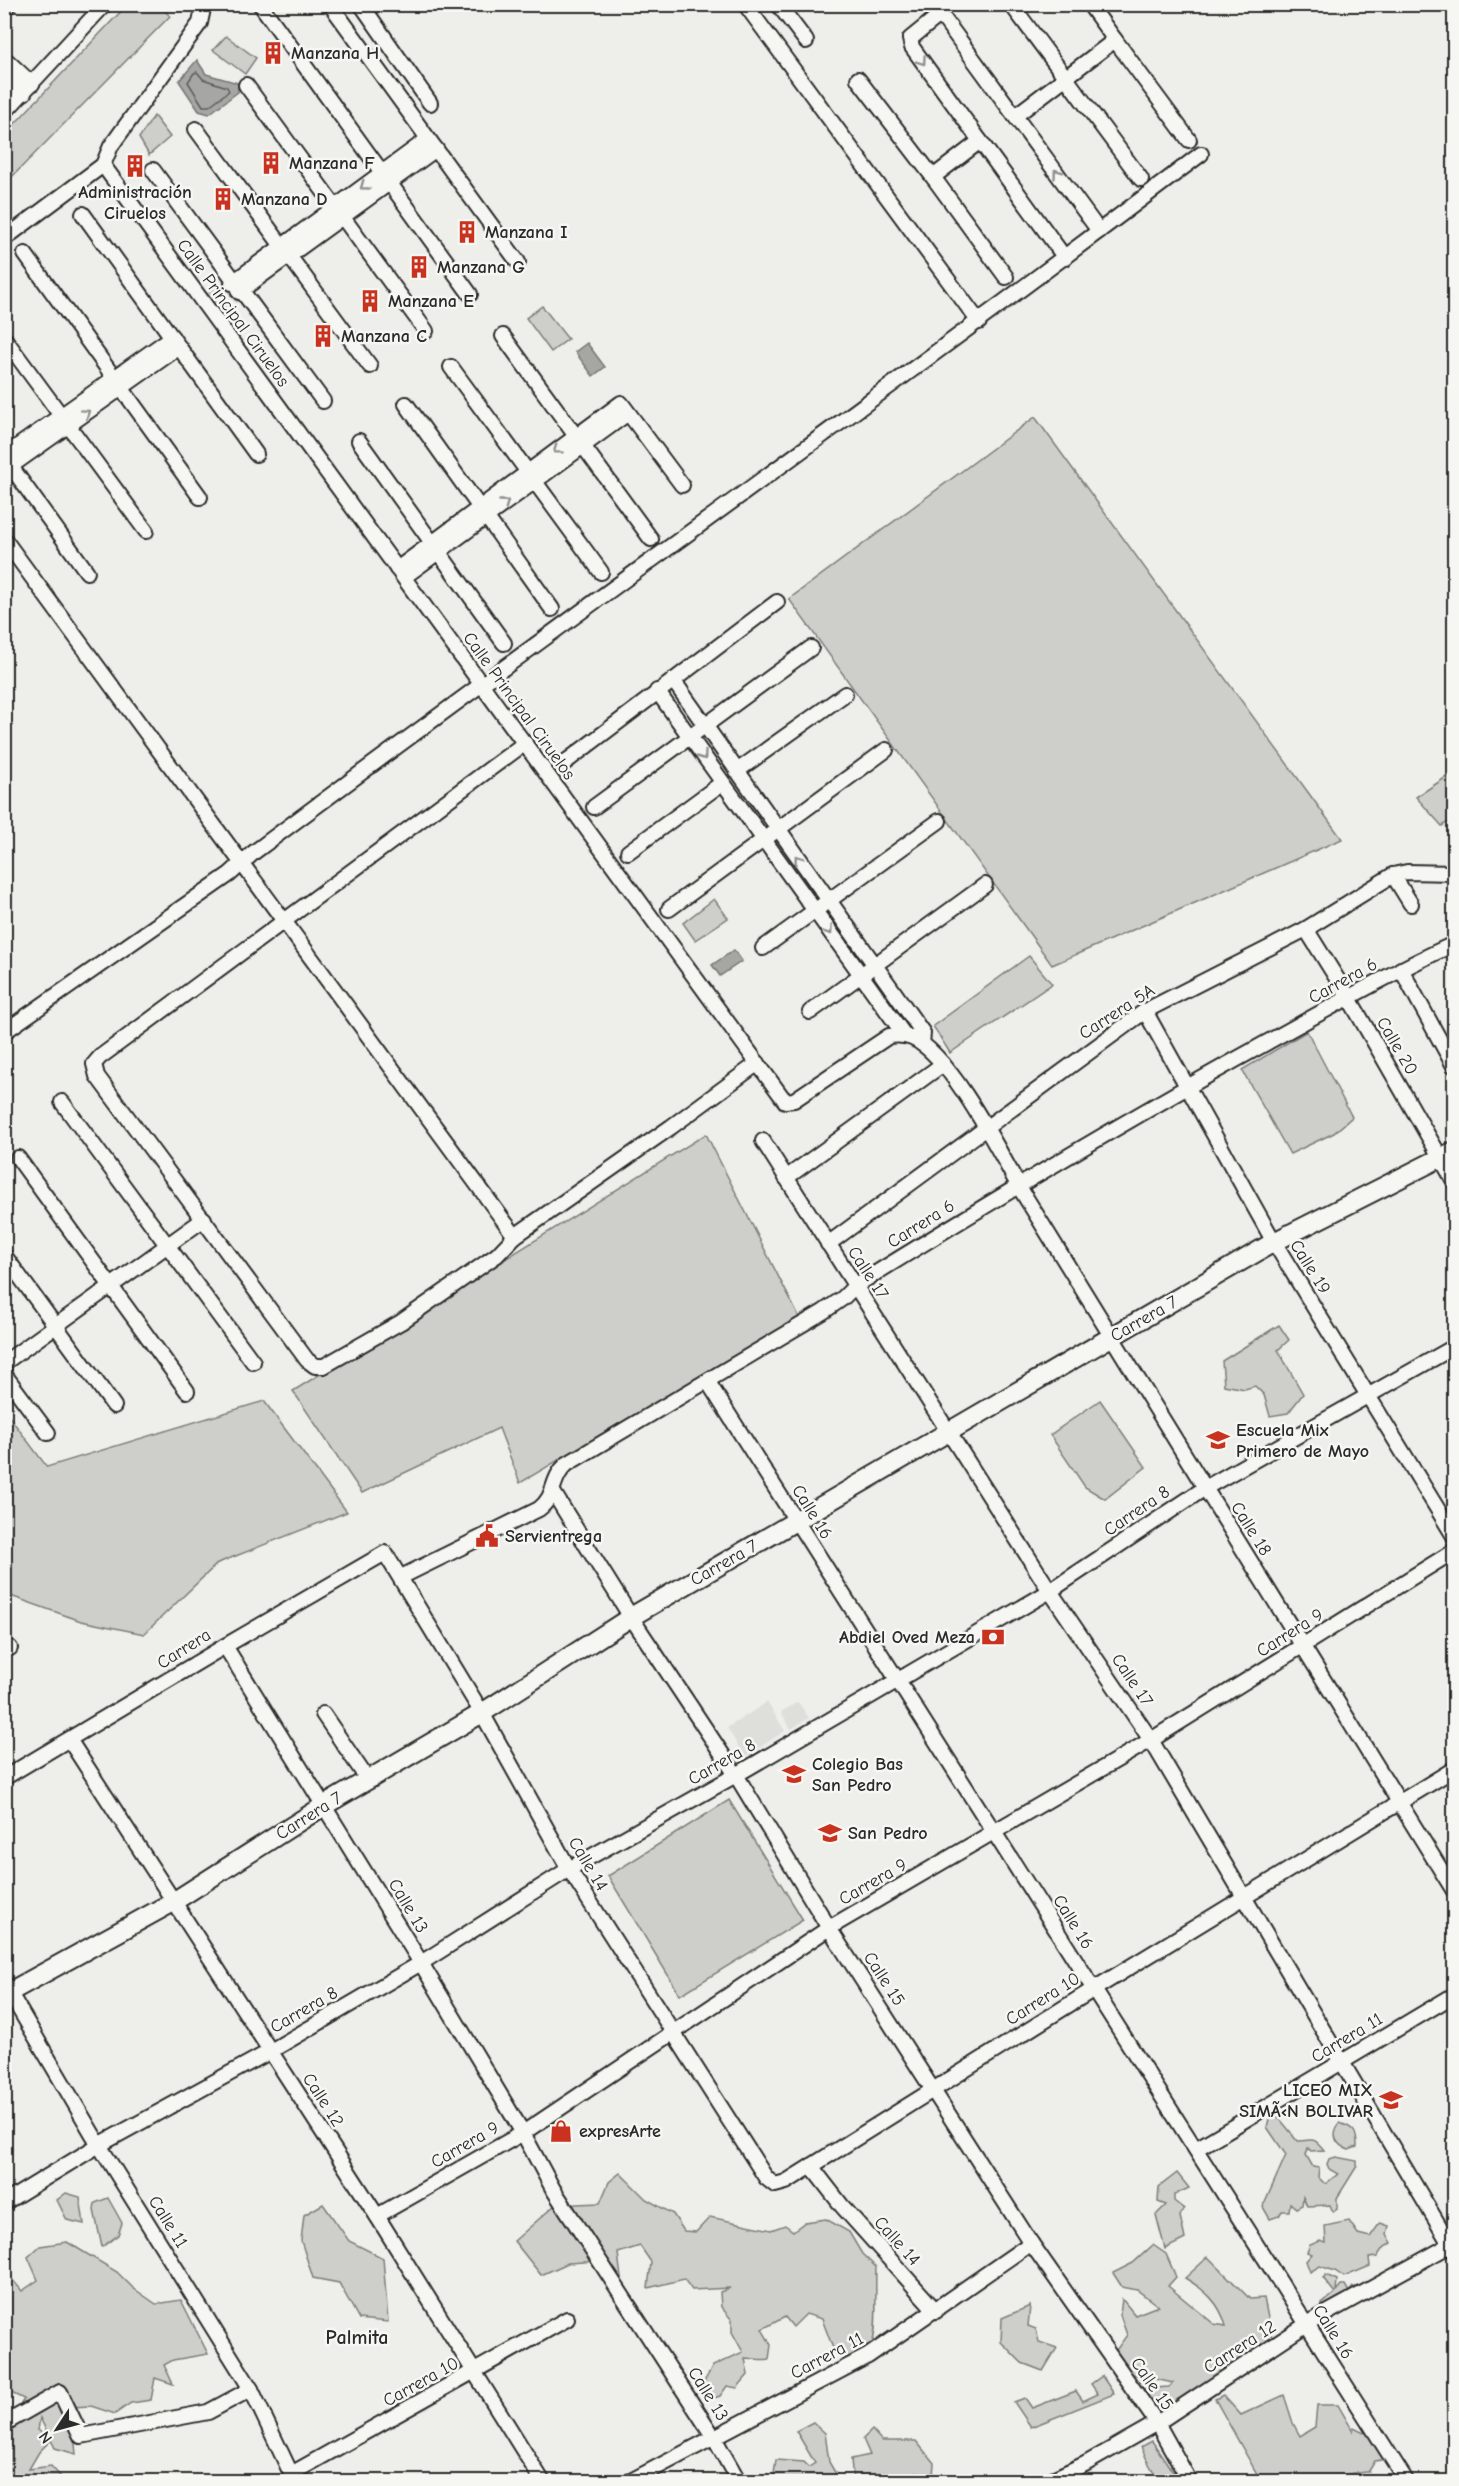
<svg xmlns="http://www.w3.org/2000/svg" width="1459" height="2486" viewBox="0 0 1459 2486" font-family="'Comic Neue',sans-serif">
<rect width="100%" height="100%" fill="#eeeeea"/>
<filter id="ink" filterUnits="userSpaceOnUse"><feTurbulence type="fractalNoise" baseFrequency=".0167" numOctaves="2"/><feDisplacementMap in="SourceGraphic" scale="12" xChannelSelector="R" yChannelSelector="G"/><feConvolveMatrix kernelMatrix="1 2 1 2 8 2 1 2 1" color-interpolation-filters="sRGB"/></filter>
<g filter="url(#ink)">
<g fill="#dededb">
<polygon points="767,1702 785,1731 745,1757 727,1728"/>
<polygon points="798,1702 809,1718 791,1729 781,1712"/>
</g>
<g fill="#cececa" stroke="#7c7c7a" stroke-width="1.5">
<polygon points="127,5 159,5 170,16 5,184 5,134"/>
<polygon points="226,36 256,58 245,74 213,50"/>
<polygon points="154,116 170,137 149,155 139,138"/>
<polygon points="542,306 568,339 551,352 526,318"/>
<polygon points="1035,417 1342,839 1052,965 789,599"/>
<polygon points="1454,772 1454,818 1442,826 1416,797"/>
<polygon points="714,899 728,918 695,940 683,923"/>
<polygon points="1029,956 1052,984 950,1053 933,1026"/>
<polygon points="1307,1031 1352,1117 1334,1133 1290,1154 1242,1070"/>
<polygon points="706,1134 799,1317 520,1483 499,1428 362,1493 293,1391"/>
<polygon points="1279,1325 1289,1340 1278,1350 1303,1394 1288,1413 1270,1416 1264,1395 1255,1386 1245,1389 1224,1385 1222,1361"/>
<polygon points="1100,1400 1146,1467 1105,1499 1085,1487 1050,1435"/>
<polygon points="264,1401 347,1512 218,1563 144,1634 81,1621 5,1594 5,1411 47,1467"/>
<polygon points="729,1800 803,1920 680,1995 608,1876"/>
<path d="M 1274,2112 L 1298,2141 C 1313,2141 1312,2135 1324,2150 L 1311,2151 L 1308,2148 L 1306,2155 L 1313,2167 L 1319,2168 L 1318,2177 L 1325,2184 L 1338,2174 L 1329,2169 L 1327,2164 L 1329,2159 L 1336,2157 L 1357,2161 L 1357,2166 L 1337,2198 L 1337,2209 L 1333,2212 L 1330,2205 L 1307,2206 L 1303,2197 L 1302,2205 L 1296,2208 L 1290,2203 L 1289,2211 L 1282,2211 L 1279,2216 L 1270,2219 L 1263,2207 L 1286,2155 L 1267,2127 L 1270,2115 Z"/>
<path d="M 1340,2123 C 1354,2128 1357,2131 1357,2147 L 1349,2150 C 1336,2145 1330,2135 1340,2123 Z"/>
<path d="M 620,2173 L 646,2199 L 673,2214 L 684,2231 L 696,2232 L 710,2217 L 771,2230 L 785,2225 L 793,2231 L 805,2222 L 826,2219 L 849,2232 L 862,2254 L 876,2267 C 875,2283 878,2333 872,2343 C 867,2352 857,2355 848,2358 L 834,2351 L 822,2319 L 806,2314 L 793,2327 L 785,2317 L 762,2329 L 771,2345 L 769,2359 C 760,2361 754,2358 745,2358 L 748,2375 L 737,2388 L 727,2386 L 720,2396 L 714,2398 L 700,2389 L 713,2366 L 743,2352 L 732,2332 L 732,2320 L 721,2307 L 720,2292 L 730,2288 L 692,2290 L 684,2279 L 648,2288 L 651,2262 L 640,2246 L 618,2253 L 622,2286 L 600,2261 L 568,2263 L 541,2275 L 514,2241 L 555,2205 L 600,2203 L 609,2182 Z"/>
<polygon points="1177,2173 1189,2188 1174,2195 1174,2201 1184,2209 1180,2216 1185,2239 1165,2249 1156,2215 1166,2205 1158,2202 1159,2187"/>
<polygon points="66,2193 80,2197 84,2224 67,2220 57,2200"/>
<polygon points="108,2198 122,2223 118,2235 102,2247 94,2210 95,2203"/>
<polygon points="323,2204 349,2241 383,2258 388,2322 359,2319 339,2283 313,2278 301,2241 304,2215"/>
<polygon points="1349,2221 1358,2234 1370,2237 1380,2223 1389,2226 1387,2234 1392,2243 1383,2248 1377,2257 1369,2258 1370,2266 1344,2277 1335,2271 1320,2266 1310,2272 1306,2261 1312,2254 1307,2252 1310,2245 1320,2241 1326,2243 1325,2226"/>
<polygon points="67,2242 117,2272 133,2288 156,2304 181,2300 208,2354 173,2360 164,2365 173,2384 155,2378 151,2400 131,2403 115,2414 91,2406 71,2407 76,2454 55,2448 40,2418 38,2430 51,2440 39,2452 29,2469 51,2466 62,2478 62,2481 5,2481 4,2421 16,2412 24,2399 5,2390 5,2276 12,2279 22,2291 38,2280 28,2257 40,2246"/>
<path d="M 1153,2245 L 1166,2254 L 1176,2277 L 1168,2286 L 1214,2324 L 1226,2326 C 1220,2303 1205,2290 1185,2278 L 1208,2257 L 1250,2299 L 1264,2298 L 1272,2338 L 1161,2415 L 1140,2389 L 1169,2387 L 1173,2383 L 1132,2374 L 1116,2380 L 1107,2363 L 1127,2335 L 1120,2315 L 1122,2299 L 1135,2315 L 1158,2306 L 1137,2290 L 1122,2287 L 1113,2273 L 1133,2263 Z"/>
<polygon points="1326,2275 1337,2280 1336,2291 1341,2285 1345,2285 1348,2290 1346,2295 1353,2287 1362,2287 1321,2313 1322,2304 1335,2293 1323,2278"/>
<polygon points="1030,2306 1028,2326 1036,2329 1039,2342 1057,2348 1043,2371 1022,2363 1001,2342 1002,2318"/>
<polygon points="1102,2376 1114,2394 1031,2427 1014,2402 1025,2398 1032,2408 1076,2391 1083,2401 1098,2394 1091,2384"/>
<path d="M 1223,2395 L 1241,2415 L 1284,2395 L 1293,2423 L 1300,2436 L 1315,2427 L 1317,2405 L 1338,2405 L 1353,2431 L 1354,2427 L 1372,2436 L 1374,2445 L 1384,2445 L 1388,2459 L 1375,2461 L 1369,2471 C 1360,2470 1349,2475 1339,2476 L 1339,2481 L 1312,2481 L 1302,2478 L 1301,2481 L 1261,2481 L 1215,2399 Z"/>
<polygon points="813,2422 825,2433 829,2462 840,2481 773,2481 776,2460 804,2462 809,2467 815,2463 796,2431"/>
<polygon points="872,2430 882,2441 916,2441 934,2463 933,2476 917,2472 900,2475 906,2481 853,2481 851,2459 870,2455 863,2439"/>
<path d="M 1152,2441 L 1179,2481 C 1153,2482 1152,2469 1141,2447 Z"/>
</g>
<g fill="#a6a6a3" stroke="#757573" stroke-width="1.5">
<polygon points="197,60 206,74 238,83 238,92 209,114 199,111 179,81"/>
<polygon points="587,343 605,367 593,376 575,352"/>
<polygon points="734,950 742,961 720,976 712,965"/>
</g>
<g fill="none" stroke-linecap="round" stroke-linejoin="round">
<polygon stroke="#5c5c5b" stroke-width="1.5" points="197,72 203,79 227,87 229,91 209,106 203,106 188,82 194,73"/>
<g stroke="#c7c7c4" stroke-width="14" stroke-dasharray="14 7" stroke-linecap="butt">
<polyline points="209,300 232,283"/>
<polyline points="215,310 239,292"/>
</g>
<g stroke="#2b2b2b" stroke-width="18">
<g id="minor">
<polyline points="260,4 470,294"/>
<polyline points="330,4 518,262"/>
<polyline points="361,4 430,103"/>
<polyline points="745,4 979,322"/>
<polyline points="778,4 806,41"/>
<polyline points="1011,4 1141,179"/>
<polyline points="1089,4 1115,40"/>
<polyline points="4,9 9,4"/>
<polyline points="4,58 32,84"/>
<polyline points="4,75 24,93"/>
<polyline points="858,79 933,177"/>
<polyline points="246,85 426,331"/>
<polyline points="4,113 105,4"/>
<polyline points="1015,116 1115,40 1189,140"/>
<polyline points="196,129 370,366"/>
<polyline points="980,141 933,177 1006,277"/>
<path d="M 103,165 L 785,1101 L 794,1100 L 889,1036 C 897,1035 905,1035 912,1038 C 949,1053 998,1149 1018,1185 L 1454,1891"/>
<polyline points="153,170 323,401"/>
<polyline points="83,214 256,454"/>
<polyline points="4,239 103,165 111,146 200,23 204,4"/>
<polyline points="25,254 200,497"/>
<polyline points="1065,258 912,47 910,39 937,17 944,19 1099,231"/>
<polyline points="232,283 428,139"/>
<polyline points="239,292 436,149"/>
<polyline points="503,336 651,539"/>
<polyline points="4,338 146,531"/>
<polyline points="451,367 601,572"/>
<polyline points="406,404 552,609"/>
<polyline points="359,441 504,643"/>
<polyline points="4,456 172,337"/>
<polyline points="7,461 87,572"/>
<polyline points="4,471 179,347"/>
<polyline points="4,539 515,1236"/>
<polyline points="397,569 621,403 682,485"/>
<polyline points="404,577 628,413"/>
<polyline points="673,680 923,1033 922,1044"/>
<polyline points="657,691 905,1036"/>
<polyline points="525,743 100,1057 94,1064 97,1076 307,1360 315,1366 324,1366 401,1322 497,1255 515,1236 671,1127 758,1063"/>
<polyline points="563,764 777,602"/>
<polyline points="737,771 845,694"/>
<polyline points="594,807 811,648"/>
<polyline points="628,852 722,783"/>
<polyline points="1393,875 1411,904"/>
<polyline points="669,909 886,750"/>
<polyline points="1306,929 1349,998 1454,1181"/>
<polyline points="763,948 939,821"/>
<polyline points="1401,969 1454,1066"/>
<polyline points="1145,1011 1274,1242 1454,1536"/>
<polyline points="810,1012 985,885"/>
<path d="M 4,1032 L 230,874 L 253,853 C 568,618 888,392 1201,154"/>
<polyline points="62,1102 253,1362"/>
<polyline points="763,1141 1050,1591 1151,1740 1454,2251"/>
<polyline points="18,1158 187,1391"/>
<polyline points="786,1178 943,1064"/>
<polyline points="828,1244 1145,1011 1306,929 1393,875 1407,872 1454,873"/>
<polyline points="4,1255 114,1406"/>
<polyline points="4,1363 204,1219"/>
<polyline points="4,1374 48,1433"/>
<polyline points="708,1382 1407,2482"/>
<polyline points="553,1492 631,1617 736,1775 829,1928 1031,2243 1157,2423 1190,2482"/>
<path d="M 401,1577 L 539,1509 C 557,1495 550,1479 567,1464 L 823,1312 L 843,1298 L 855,1286 C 990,1202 1126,1120 1266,1043 C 1328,1009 1390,973 1454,944"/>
<polyline points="225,1646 421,1963 523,2133 553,2189 713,2436 739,2482"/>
<polyline points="4,1651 10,1648"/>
<polyline points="323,1714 368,1780"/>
<polyline points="70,1741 377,2216 543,2482"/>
<polyline points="4,1778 225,1646 385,1553 482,1713 569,1869 766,2178 775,2185 786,2182 1094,1989 1454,1769"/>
<polyline points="4,1983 99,2145 251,2389 295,2482"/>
<polyline points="1196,2149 1454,1995"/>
<polyline points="811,2166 842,2206 936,2311"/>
<polyline points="4,2203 99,2145 269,2052 421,1963 569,1869 736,1775 1050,1591 1205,1488 1454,1347"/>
<polyline points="377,2216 523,2133 829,1928 1151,1740 1454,1551"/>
<polyline points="4,2424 60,2392 81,2436 208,2412 251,2389"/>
<polyline points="291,2474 567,2319"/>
<polyline points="629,2482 868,2356 1031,2243"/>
<polyline points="1046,2482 1085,2464 1157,2423 1307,2324 1454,2243"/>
</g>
</g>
<g stroke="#2b2b2b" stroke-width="22">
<polyline id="tertiary" points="4,1995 173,1902 325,1805 482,1713 631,1617 1274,1242 1454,1151"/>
</g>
<use href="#minor" stroke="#f6f6f2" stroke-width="14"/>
<use href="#tertiary" stroke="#f6f6f2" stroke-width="18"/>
</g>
<defs><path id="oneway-chevron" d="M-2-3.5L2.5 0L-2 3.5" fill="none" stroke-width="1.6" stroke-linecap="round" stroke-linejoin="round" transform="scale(1.5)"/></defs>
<g stroke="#90908e">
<use href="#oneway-chevron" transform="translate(922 61) rotate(55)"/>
<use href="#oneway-chevron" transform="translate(1057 173) rotate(-126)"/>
<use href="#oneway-chevron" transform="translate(364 186) rotate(144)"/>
<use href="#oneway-chevron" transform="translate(86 413) rotate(-35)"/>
<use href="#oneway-chevron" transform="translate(557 450) rotate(143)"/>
<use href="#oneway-chevron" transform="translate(505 503) rotate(-36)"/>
<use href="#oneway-chevron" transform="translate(703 756) rotate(55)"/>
<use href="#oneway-chevron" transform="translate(798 859) rotate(-125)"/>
<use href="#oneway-chevron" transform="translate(829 931) rotate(55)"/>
</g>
</g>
<defs>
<g id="building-bare" transform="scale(1.8)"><path d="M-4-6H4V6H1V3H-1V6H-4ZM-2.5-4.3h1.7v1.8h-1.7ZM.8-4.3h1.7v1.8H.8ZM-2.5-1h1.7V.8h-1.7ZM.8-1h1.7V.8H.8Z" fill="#c8321e" stroke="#f6f6f2" stroke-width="2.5" paint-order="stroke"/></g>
<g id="school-bare" transform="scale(1.8)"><path d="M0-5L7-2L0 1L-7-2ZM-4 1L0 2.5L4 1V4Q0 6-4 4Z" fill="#c8321e" stroke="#f6f6f2" stroke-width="2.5" paint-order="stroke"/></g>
<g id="civic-bare" transform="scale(1.8)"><path d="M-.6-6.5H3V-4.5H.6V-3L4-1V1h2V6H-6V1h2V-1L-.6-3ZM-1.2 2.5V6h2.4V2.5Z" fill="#c8321e" stroke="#f6f6f2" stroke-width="2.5" paint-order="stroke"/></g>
<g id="bank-bare" transform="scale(1.8)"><path d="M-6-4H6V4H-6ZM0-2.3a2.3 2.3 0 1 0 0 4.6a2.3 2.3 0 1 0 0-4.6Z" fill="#c8321e" stroke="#f6f6f2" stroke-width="2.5" paint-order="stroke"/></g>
<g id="shop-bare" transform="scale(1.8)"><path d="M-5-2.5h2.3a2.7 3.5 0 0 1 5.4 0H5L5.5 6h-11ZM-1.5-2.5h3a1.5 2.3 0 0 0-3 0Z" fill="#c8321e" stroke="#f6f6f2" stroke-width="2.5" paint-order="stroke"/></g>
</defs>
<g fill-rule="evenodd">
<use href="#building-bare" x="273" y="53"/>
<use href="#building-bare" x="271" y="163"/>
<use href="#building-bare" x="135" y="166"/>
<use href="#building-bare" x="223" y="199"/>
<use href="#building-bare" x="467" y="232"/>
<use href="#building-bare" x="419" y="267"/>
<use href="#building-bare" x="370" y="301"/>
<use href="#building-bare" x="323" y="336"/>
<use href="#school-bare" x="1218" y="1440"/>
<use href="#civic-bare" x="487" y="1536"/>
<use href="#bank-bare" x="993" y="1637"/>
<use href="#school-bare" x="794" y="1774"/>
<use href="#school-bare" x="830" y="1833"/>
<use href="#school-bare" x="1391" y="2100"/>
<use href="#shop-bare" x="561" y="2131"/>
</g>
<g text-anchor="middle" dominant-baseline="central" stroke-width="5" stroke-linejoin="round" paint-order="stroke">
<g font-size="18" font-weight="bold" fill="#2b2b2b" stroke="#f6f6f2" text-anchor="start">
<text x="291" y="53">Manzana H</text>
<text x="289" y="163">Manzana F</text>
<text x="135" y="192" text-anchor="middle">Administración<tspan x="135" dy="21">Ciruelos</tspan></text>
<text x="241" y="199">Manzana D</text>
<text x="485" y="232">Manzana I</text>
<text x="437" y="267">Manzana G</text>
<text x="388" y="301">Manzana E</text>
<text x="341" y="336">Manzana C</text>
<text x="1236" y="1430">Escuela Mix<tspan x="1236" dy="21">Primero de Mayo</tspan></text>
<text x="505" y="1536">Servientrega</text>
<text x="975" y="1637" text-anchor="end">Abdiel Oved Meza</text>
<text x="812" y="1764">Colegio Bas<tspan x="812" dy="21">San Pedro</tspan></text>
<text x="848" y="1833">San Pedro</text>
<text x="1373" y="2090" text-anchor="end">LICEO MIX<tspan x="1373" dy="21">SIMÃ‹N BOLIVAR</tspan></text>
<text x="579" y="2131">expresArte</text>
</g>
<g font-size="18" fill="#2b2b2b" stroke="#f6f6f2">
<text transform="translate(233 313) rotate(54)">Calle Principal Ciruelos</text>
<text transform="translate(519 706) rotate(54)">Calle Principal Ciruelos</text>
<text transform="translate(1343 981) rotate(-29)">Carrera 6</text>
<text transform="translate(1117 1012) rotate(-33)">Carrera 5A</text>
<text transform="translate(1397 1046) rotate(60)">Calle 20</text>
<text transform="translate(921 1224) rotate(-32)">Carrera 6</text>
<text transform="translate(1310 1267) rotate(58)">Calle 19</text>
<text transform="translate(868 1273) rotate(57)">Calle 17</text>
<text transform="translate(1144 1319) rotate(-30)">Carrera 7</text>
<text transform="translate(1137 1511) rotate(-34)">Carrera 8</text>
<text transform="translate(812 1512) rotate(58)">Calle 16</text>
<text transform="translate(1251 1529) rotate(58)">Calle 18</text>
<text transform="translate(724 1563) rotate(-30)">Carrera 7</text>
<text transform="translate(1290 1633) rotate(-32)">Carrera 9</text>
<text transform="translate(184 1649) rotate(-32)">Carrera</text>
<text transform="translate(1132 1680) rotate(56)">Calle 17</text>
<text transform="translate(722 1762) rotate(-30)">Carrera 8</text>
<text transform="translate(309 1816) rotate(-32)">Carrera 7</text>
<text transform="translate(588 1864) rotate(59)">Calle 14</text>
<text transform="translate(873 1882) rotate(-30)">Carrera 9</text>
<text transform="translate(408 1906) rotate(59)">Calle 13</text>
<text transform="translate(1073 1922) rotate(58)">Calle 16</text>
<text transform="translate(884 1979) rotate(57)">Calle 15</text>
<text transform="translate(1043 1999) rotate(-32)">Carrera 10</text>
<text transform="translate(304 2010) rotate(-30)">Carrera 8</text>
<text transform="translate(1347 2038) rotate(-31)">Carrera 11</text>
<text transform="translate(323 2100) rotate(57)">Calle 12</text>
<text transform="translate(465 2145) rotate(-30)">Carrera 9</text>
<text transform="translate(168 2222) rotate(58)">Calle 11</text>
<text transform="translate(897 2241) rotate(48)">Calle 14</text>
<text transform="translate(1333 2332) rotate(58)">Calle 16</text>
<text transform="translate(1240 2347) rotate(-33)">Carrera 12</text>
<text transform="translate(827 2356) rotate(-28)">Carrera 11</text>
<text transform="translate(421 2382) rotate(-29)">Carrera 10</text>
<text transform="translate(1152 2384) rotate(55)">Calle 15</text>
<text transform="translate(708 2394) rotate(58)">Calle 13</text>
</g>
<g font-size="20" font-weight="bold" fill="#2b2b2b" stroke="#f6f6f2">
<text x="357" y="2337">Palmita</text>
</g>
</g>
<rect width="1459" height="2486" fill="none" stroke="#f6f6f2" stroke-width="24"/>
<rect x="12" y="12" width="1435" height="2462" fill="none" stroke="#2b2b2b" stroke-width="2" filter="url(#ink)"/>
<g transform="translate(57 2429) rotate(234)" stroke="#f6f6f2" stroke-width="4.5" paint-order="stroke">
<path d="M0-4.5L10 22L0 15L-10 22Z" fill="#2b2b2b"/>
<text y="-9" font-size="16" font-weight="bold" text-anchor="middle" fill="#2b2b2b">N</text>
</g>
</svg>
